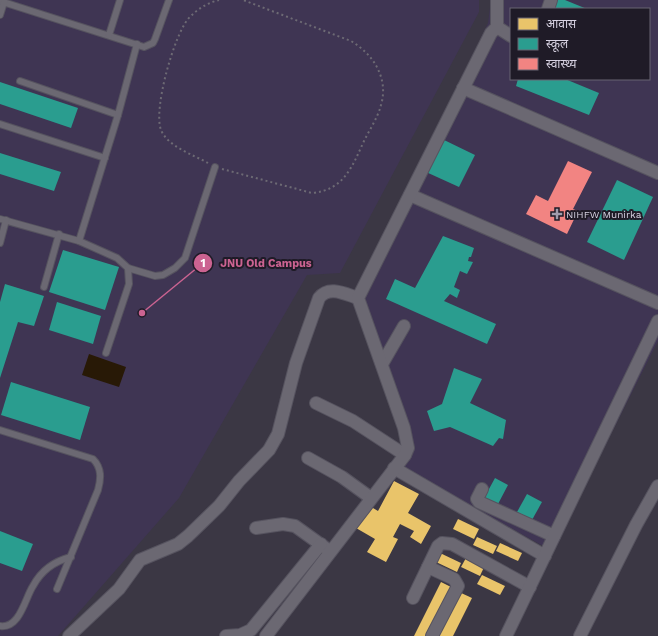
<svg xmlns="http://www.w3.org/2000/svg" width="658" height="636" viewBox="0 0 658 636" font-family="'Work Sans','Noto Sans Devanagari',sans-serif">
<rect width="100%" height="100%" fill="#3b3744"/>
<g fill="#3f3553" fill-rule="evenodd">
<polygon points="0,0 479,0 479,12 340,273 307,275 179,498 58,636 0,636"/>
<path d="M 491,0 L 658,0 L 658,341 L 552,551 L 392,462 L 405,446 L 356,305 L 488,23 ZM 511,9 L 649,9 L 649,79 L 511,79 Z"/>
</g>
<polygon fill="#281906" points="89,354 126,367 119,387 82,375"/>
<g fill="#e9c46a">
<polygon points="394,481 419,494 408,513 431,526 421,544 410,537 414,531 400,524 393,537 398,539 386,562 367,552 375,539 356,528 368,505 378,511"/>
<polygon points="458,519 479,529 474,539 453,529"/>
<polygon points="477,537 497,546 493,554 473,545"/>
<polygon points="500,543 522,553 518,561 496,551"/>
<polygon points="440,553 461,563 457,572 436,562"/>
<polygon points="466,558 484,567 480,576 461,567"/>
<polygon points="482,575 505,586 500,595 477,584"/>
<polygon points="441,582 451,587 427,636 414,636"/>
<polygon points="459,592 472,598 453,636 437,636"/>
</g>
<g fill="#2a9d8f">
<polygon points="557,0 565,0 587,9 553,9"/>
<polygon points="518,79 565,79 599,93 589,115 516,86"/>
<polygon points="0,82 78,108 71,128 0,104"/>
<polygon points="442,139 475,155 459,187 426,172"/>
<polygon points="0,153 61,172 54,191 0,174"/>
<polygon points="617,180 653,197 624,260 587,242"/>
<polygon points="443,236 474,248 471,257 469,257 468,261 473,262 467,274 460,271 454,287 460,290 457,298 450,294 444,301 496,324 487,344 386,299 395,279 415,288"/>
<polygon points="63,250 119,267 105,310 49,292"/>
<polygon points="5,284 44,296 34,326 18,322 0,378 0,302"/>
<polygon points="57,302 101,316 93,344 49,330"/>
<polygon points="454,368 482,379 470,403 506,420 503,439 499,438 493,446 450,427 434,431 427,411 442,404"/>
<polygon points="11,382 90,407 80,440 1,415"/>
<polygon points="495,478 508,485 498,504 510,510 483,500"/>
<polygon points="527,494 542,502 532,520 517,512"/>
<polygon points="0,531 33,544 22,571 0,563"/>
</g>
<polygon fill="#f28482" points="568,161 592,172 573,209 578,211 567,234 526,214 536,195 548,201"/>
<g fill="none" stroke-linecap="round" stroke-linejoin="round">
<g stroke="#56535f" stroke-width="8">
<g id="lane">
<polyline points="0,1 144,47 153,43 155,39 169,0"/>
<polyline points="0,15 4,2"/>
<polyline points="109,35 120,0"/>
<polyline points="20,81 118,115"/>
<polyline points="0,124 105,158"/>
<polyline points="0,219 79,241 117,258 128,268 155,276 163,275 175,268 185,258 215,167"/>
<polyline points="79,241 118,115 137,44"/>
<polyline points="0,243 6,220"/>
<polyline points="44,287 59,234"/>
<polyline points="106,353 129,284 128,268"/>
<path d="M 0,430 L 93,459 C 102,468 101,479 98,490 L 57,589"/>
<path d="M 0,626 C 20,629 25,598 33,586 C 41,571 55,561 71,557"/>
</g>
</g>
<g stroke="#56535f" stroke-width="14">
<g id="street">
<polyline points="548,9 551,0"/>
<polyline points="497,27 511,36"/>
<polyline points="463,88 658,173"/>
<polyline points="410,195 658,303"/>
<polyline points="382,364 404,326"/>
<polyline points="316,403 353,421 405,455"/>
<polyline points="308,458 342,477 371,498"/>
<polyline points="394,468 545,556"/>
<polyline points="482,489 477,499 479,502 554,536"/>
<polyline points="256,528 283,524 295,526 327,549"/>
<polyline points="428,567 454,579 458,586 432,636"/>
<polyline points="413,598 438,546 442,543 452,544 530,587"/>
<path d="M 69,636 L 119,589 L 140,560 L 178,544 L 188,536 L 219,506 L 239,481 L 269,450 L 278,434 L 296,363 L 319,298 C 329,285 345,294 358,298"/>
<polyline points="226,636 240,635 251,630 321,544"/>
<polyline points="266,636 405,455 408,448 404,428 358,298 491,33 497,27 497,0"/>
<polyline points="506,636 658,321"/>
<polyline points="580,636 636,525 658,486"/>
</g>
</g>
<g stroke="#6d6a74" stroke-width="2" stroke-dasharray="2 3" stroke-linecap="butt">
<path d="M 208,163 C 194,155 168,147 161,130 C 153,109 174,36 188,19 C 197,9 207,3 219,0"/>
<path d="M 222,169 L 312,193 C 344,190 352,167 364,141 C 370,129 378,117 381,105 C 389,78 373,54 351,41 L 243,0"/>
</g>
<use href="#lane" stroke="#6b6872" stroke-width="6"/>
<use href="#street" stroke="#6b6872" stroke-width="12"/>
</g>
<path fill="#a19cab" stroke="#1f1b27" stroke-width="1.5" d="M555 208h4v4h4v4h-4v4h-4v-4h-4v-4h4z"/>
<g text-anchor="middle" dominant-baseline="central" stroke-width="4" stroke-linejoin="round" paint-order="stroke">
<g font-size="10" fill="#d8d3e3" stroke="#1f1b27" text-anchor="start">
<text x="566" y="214">NIHFW Munirka</text>
</g>
</g>
<path fill="none" stroke="#cb6391" stroke-width="1.5" d="M142 313L203 263"/>
<g fill="#cb6391" stroke="#1f1b27" stroke-width="1.5">
<circle cx="142" cy="313" r="4"/>
<circle cx="203" cy="263" r="10"/>
</g>
<g font-size="12" text-anchor="middle" font-weight="bold" fill="#fff">
<text x="203" y="267">1</text>
</g>
<g font-size="11" text-anchor="middle" font-weight="bold" fill="#cb6391" stroke="#1f1b27" stroke-width="4" stroke-linejoin="round" paint-order="stroke">
<text x="266" y="267">JNU Old Campus</text>
</g>
<rect x="510" y="8" width="140" height="72" fill="#1f1b27" stroke="#696572"/>
<rect x="518" y="18" width="20" height="12" fill="#e9c46a" stroke="#696572"/>
<text x="546" y="28" font-size="12" fill="#d8d3e3">आवास</text>
<rect x="518" y="38" width="20" height="12" fill="#2a9d8f" stroke="#696572"/>
<text x="546" y="48" font-size="12" fill="#d8d3e3">स्कूल</text>
<rect x="518" y="58" width="20" height="12" fill="#f28482" stroke="#696572"/>
<text x="546" y="68" font-size="12" fill="#d8d3e3">स्वास्थ्य</text>
</svg>
